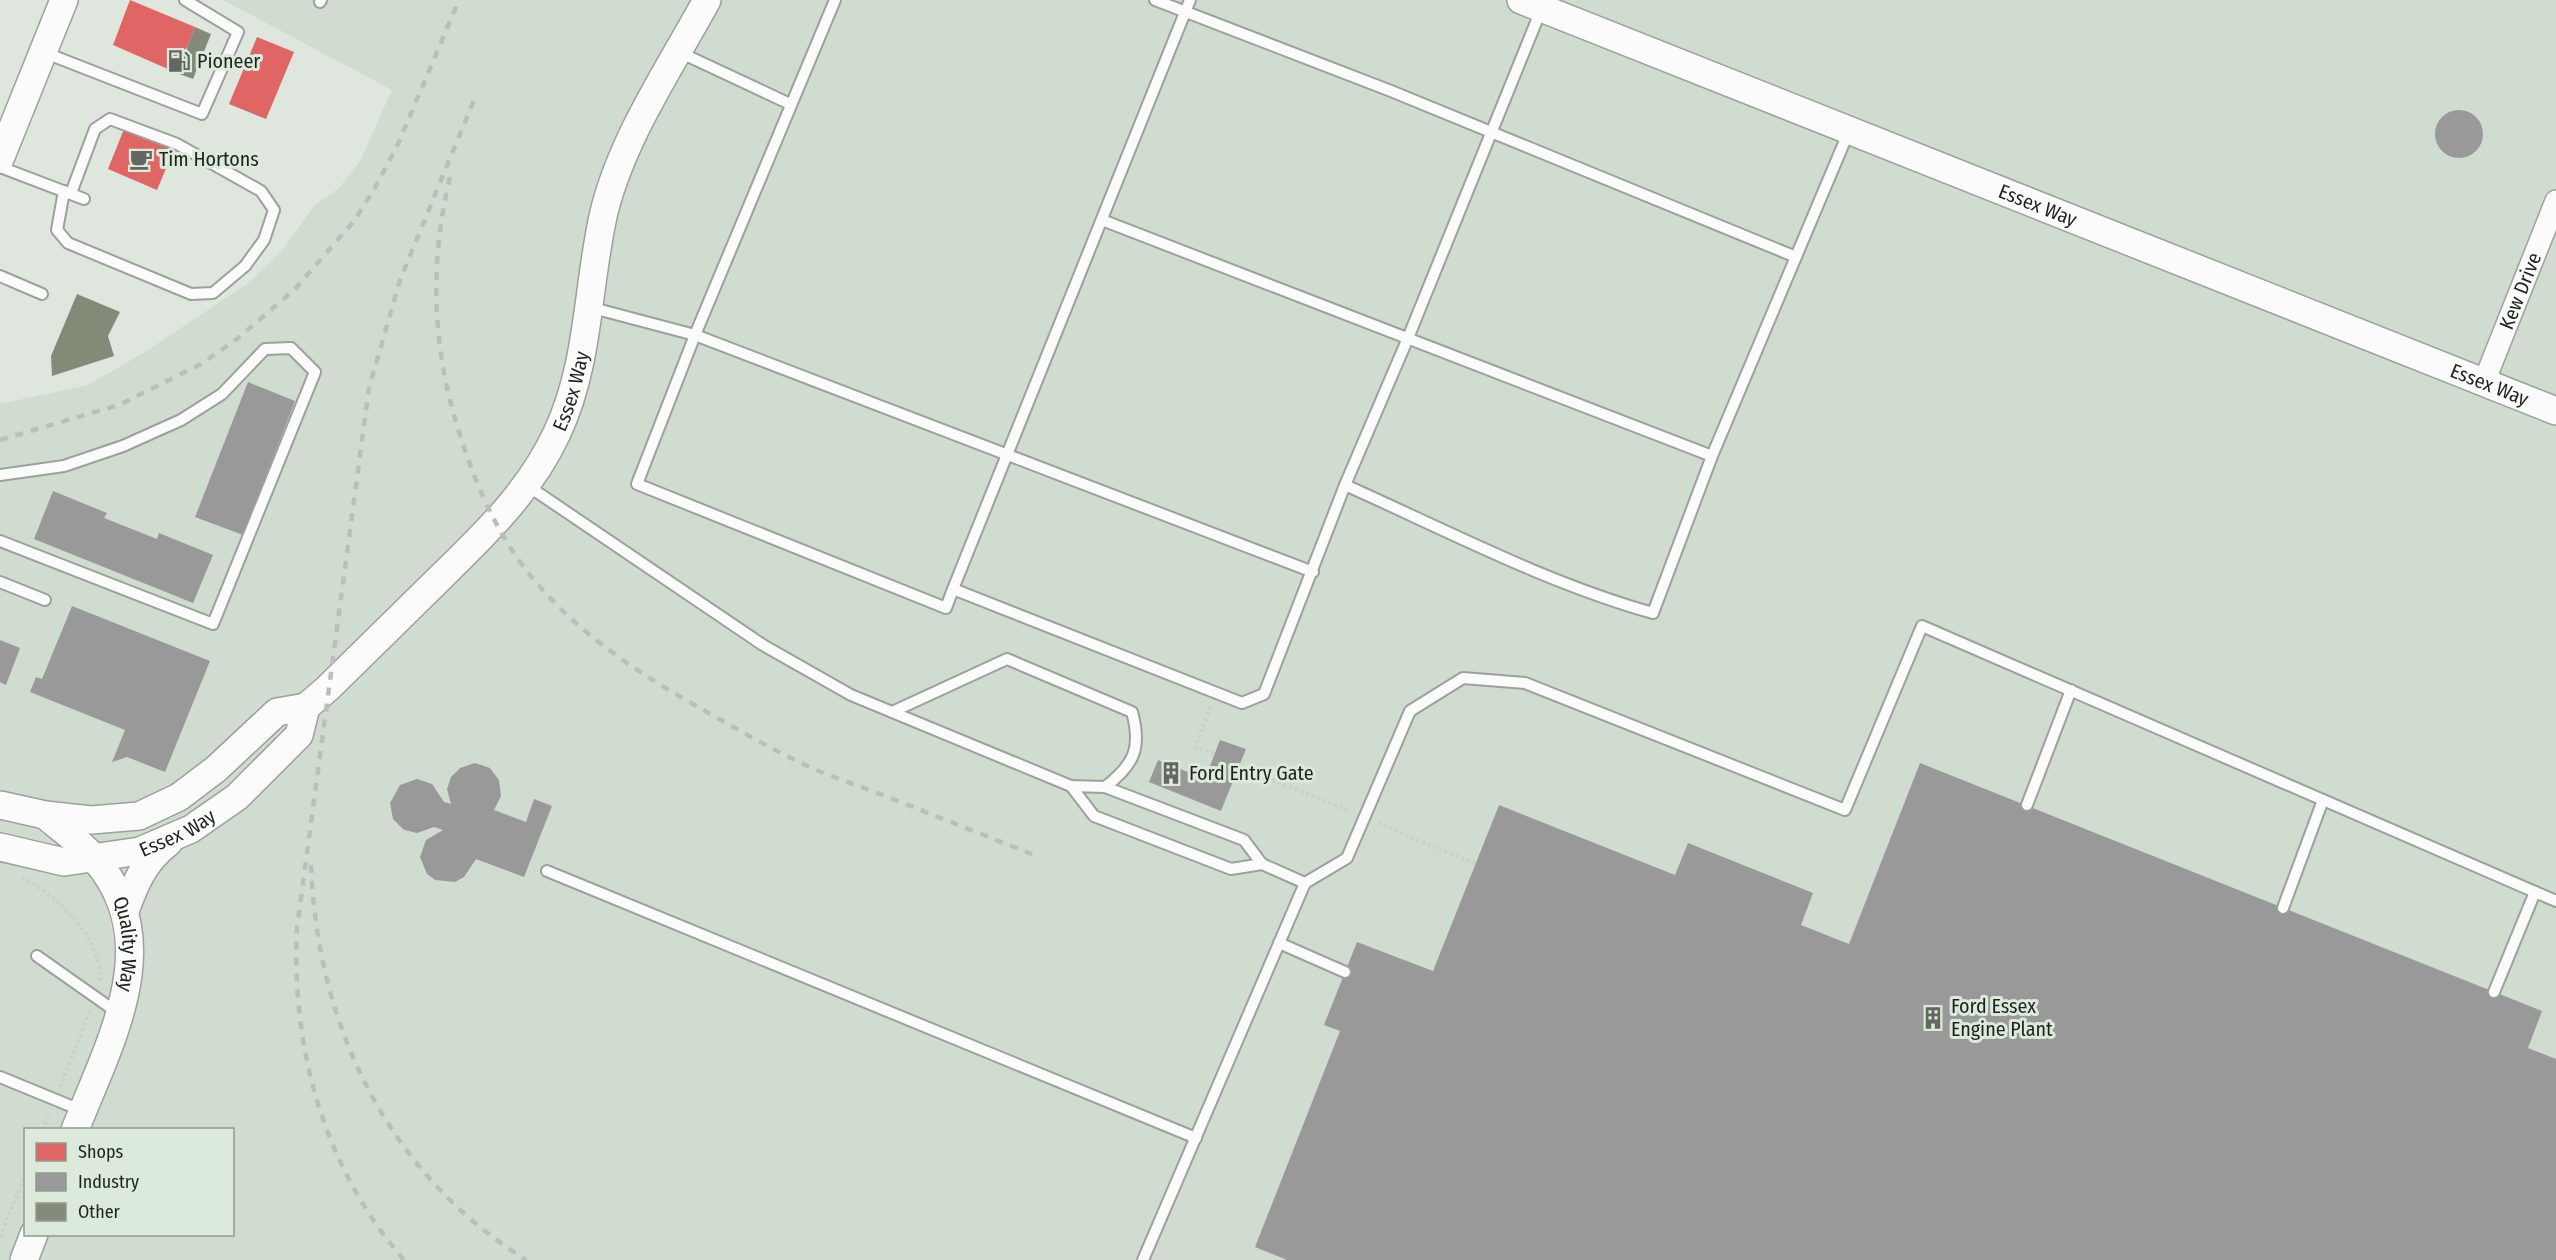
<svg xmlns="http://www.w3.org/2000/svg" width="2556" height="1260" viewBox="0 0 2556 1260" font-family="'Fira Sans Condensed',sans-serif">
<rect width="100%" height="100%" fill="#dfe6de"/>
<polygon fill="#d0dccf" points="223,0 2556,0 2556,1260 28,1260 38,1235 232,1234 232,1130 75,1129 26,1130 24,1260 0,1260 0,404 88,385 145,352 247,284 284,248 314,206 339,188 360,161 392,90"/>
<g fill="#e06666">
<polygon points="130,0 195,27 177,73 113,45"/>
<polygon points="257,37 294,52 266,119 229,104"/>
<polygon points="124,129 174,149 157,190 108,169"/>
</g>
<g fill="#999">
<circle cx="2459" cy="134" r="24"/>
<polygon points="248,382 295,401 243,535 195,517"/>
<polygon points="53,491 107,513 104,518 157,539 159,533 213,555 193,603 34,539"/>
<polygon points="72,606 210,661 165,772 127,757 112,762 125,730 30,692 36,677 42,679"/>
<polygon points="0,640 20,648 6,685 0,682"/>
<polygon points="1220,740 1246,749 1221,811 1149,782 1158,760 1205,779"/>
<polygon points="475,763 490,768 499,780 501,796 494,810 526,822 534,799 552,806 524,877 476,859 464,877 455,882 435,880 427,874 420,857 426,840 443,830 434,827 417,833 404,830 393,819 390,803 400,785 417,779 432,784 444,802 451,804 447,789 451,777 460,768"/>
<polygon points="1920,763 2542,1011 2528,1048 2556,1059 2556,1260 1287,1260 1255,1247 1340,1031 1324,1025 1357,942 1433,971 1499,805 1675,875 1688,843 1813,893 1801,925 1849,944"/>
</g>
<g fill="#838a78">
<polygon points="195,27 211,34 193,79 177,73"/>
<polygon points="77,294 120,312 108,336 114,356 52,376 51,356"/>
</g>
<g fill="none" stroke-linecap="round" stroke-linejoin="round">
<g stroke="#9ca19b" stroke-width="14">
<g id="service">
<polyline points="1155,0 1391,91 1796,257"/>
<polyline points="1190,0 953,589 1242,703 1264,694 1345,485 1408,338 1541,10"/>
<polyline points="320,2 321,0"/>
<polyline points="43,52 202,114 238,32 185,0"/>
<polyline points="679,52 790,104"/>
<polyline points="0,167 84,199"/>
<polyline points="64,191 57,230 68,243 191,294 213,293 245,266 264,240 274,210 261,191 177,144 110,119 95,129 71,193"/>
<polyline points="1102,220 1712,456"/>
<polyline points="0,276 42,294"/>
<polyline points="589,307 695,335 835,0"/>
<polyline points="0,475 64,466 123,446 181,420 222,394 265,349 291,348 315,372 213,624 0,541"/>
<path d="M 1345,485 C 1446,530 1546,583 1653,613 L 1712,456 L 1849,131"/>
<polyline points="528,486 763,645 851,695 1071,786 1105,787 1244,840 1262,864 1305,883 1347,858 1410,711 1463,678 1525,683 1845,810 1922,626 2556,901"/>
<polyline points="0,582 45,600"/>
<polyline points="953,589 946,608 637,484 695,335 1313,572"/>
<path d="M 892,712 L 1007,659 L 1132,712 C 1142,748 1134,765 1105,787"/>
<polyline points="1071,786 1094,816 1231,869 1262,864"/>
<polyline points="2027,805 2071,690"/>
<polyline points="547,871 1196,1138"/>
<polyline points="2283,908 2323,800"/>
<polyline points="1279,943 1345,972"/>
<polyline points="37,956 118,1013"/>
<polyline points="2494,992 2535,892"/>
<polyline points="0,1077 83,1111"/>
<polyline points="1143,1260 1305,883"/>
</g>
</g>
<g stroke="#9ca19b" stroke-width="24">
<g id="minor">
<path id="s1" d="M 2484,382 L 2556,201"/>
</g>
</g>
<g stroke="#9ca19b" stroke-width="30">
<g id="tertiary">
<path id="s2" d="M 1521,0 L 2556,411"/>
<polyline points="0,159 64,0"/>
<path id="s3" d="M 0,805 L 45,815 L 91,820 L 139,816 L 179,797 L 216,769 L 277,712 L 306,707 L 328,688 C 366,651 403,614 441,577 C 486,533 530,491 557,433 C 590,363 587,285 604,212 C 623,136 670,68 707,0"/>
<path id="s4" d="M 45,815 C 61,829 80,842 94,858 C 168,941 109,1043 75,1130"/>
<path id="s5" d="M 0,847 L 64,862 L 140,851 L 191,829 L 237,797 L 299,735 L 306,707"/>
<path d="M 125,911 C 135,884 144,861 168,843"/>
<polyline points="24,1260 34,1234"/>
</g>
</g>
<g stroke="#cccfcc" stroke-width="4" stroke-dasharray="3 3" stroke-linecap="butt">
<polyline points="1211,707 1195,747 1215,754"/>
<polyline points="1239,767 1348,810"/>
<polyline points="1378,823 1475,864"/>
<path d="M 22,878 C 56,893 103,940 100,981"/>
<polyline points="60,1087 90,1010"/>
<polyline points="43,1130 49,1113"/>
<polyline points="0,1237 26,1173"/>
</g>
<use href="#service" stroke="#fafbfa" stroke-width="10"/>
<use href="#minor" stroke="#fafbfa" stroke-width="21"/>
<use href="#tertiary" stroke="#fafbfa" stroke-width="27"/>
<g stroke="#bcbebc" stroke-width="4.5" stroke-dasharray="8 8" stroke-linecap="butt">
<path d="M 450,177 C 429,264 432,349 460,435 C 475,482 495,530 526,570 C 572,629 633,670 698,707 C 730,725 762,744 795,760 C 820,773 848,782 875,792 C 928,813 981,834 1034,855"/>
<polyline points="0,440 119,405 201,364 237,339 295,289 354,221 376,186 398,144 459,0"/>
<path d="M 311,865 C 317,1025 387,1173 526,1260"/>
<path d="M 404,1260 C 324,1168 291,1048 297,928 L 369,388 L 400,280 L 474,100"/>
</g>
</g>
<defs>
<g id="fuel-bare" transform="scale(1.8)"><path d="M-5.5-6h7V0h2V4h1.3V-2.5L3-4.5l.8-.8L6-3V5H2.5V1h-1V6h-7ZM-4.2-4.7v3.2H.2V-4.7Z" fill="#626761" stroke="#dceadb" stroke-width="2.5" paint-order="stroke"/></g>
<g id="cafe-bare" transform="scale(1.8)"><path d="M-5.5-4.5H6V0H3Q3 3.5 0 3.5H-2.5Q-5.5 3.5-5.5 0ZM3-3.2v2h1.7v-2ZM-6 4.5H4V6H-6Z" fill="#626761" stroke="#dceadb" stroke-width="2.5" paint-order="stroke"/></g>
<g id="building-bare" transform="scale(1.8)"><path d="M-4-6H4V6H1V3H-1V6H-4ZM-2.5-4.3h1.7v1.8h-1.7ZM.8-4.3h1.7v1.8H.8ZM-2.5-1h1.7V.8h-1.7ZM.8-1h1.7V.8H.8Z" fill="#626761" stroke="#dceadb" stroke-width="2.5" paint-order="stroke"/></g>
</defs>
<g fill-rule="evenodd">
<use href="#fuel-bare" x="179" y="61"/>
<use href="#cafe-bare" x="141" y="159"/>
<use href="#building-bare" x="1171" y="773"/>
<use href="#building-bare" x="1933" y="1018"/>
</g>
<g text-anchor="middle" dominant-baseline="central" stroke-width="6" stroke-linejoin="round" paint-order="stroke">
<g font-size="20" fill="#1e231e" stroke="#dceadb" text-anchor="start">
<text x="197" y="61">Pioneer</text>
<text x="159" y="159">Tim Hortons</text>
<text x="1189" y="773">Ford Entry Gate</text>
<text x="1951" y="1006">Ford Essex<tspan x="1951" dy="23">Engine Plant</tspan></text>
</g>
<g font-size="20" fill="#1e231e" stroke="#dceadb">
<text stroke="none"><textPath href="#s2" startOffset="556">Essex Way</textPath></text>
<text stroke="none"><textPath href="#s1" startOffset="98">Kew Drive</textPath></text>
<text stroke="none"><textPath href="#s2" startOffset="1042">Essex Way</textPath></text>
<text stroke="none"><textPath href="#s3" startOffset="762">Essex Way</textPath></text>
<text stroke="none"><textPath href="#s5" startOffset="184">Essex Way</textPath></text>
<text stroke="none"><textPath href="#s4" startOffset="160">Quality Way</textPath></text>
</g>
</g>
<rect x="24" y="1128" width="210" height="108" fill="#dceadb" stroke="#909a8f" stroke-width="1.5"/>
<rect x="36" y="1143" width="30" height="18" fill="#e06666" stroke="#909a8f" stroke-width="1.5"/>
<text x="78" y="1158" font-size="18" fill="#1e231e">Shops</text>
<rect x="36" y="1173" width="30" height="18" fill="#999999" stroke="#909a8f" stroke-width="1.5"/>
<text x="78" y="1188" font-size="18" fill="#1e231e">Industry</text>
<rect x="36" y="1203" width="30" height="18" fill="#838a78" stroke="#909a8f" stroke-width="1.5"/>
<text x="78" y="1218" font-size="18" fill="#1e231e">Other</text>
</svg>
